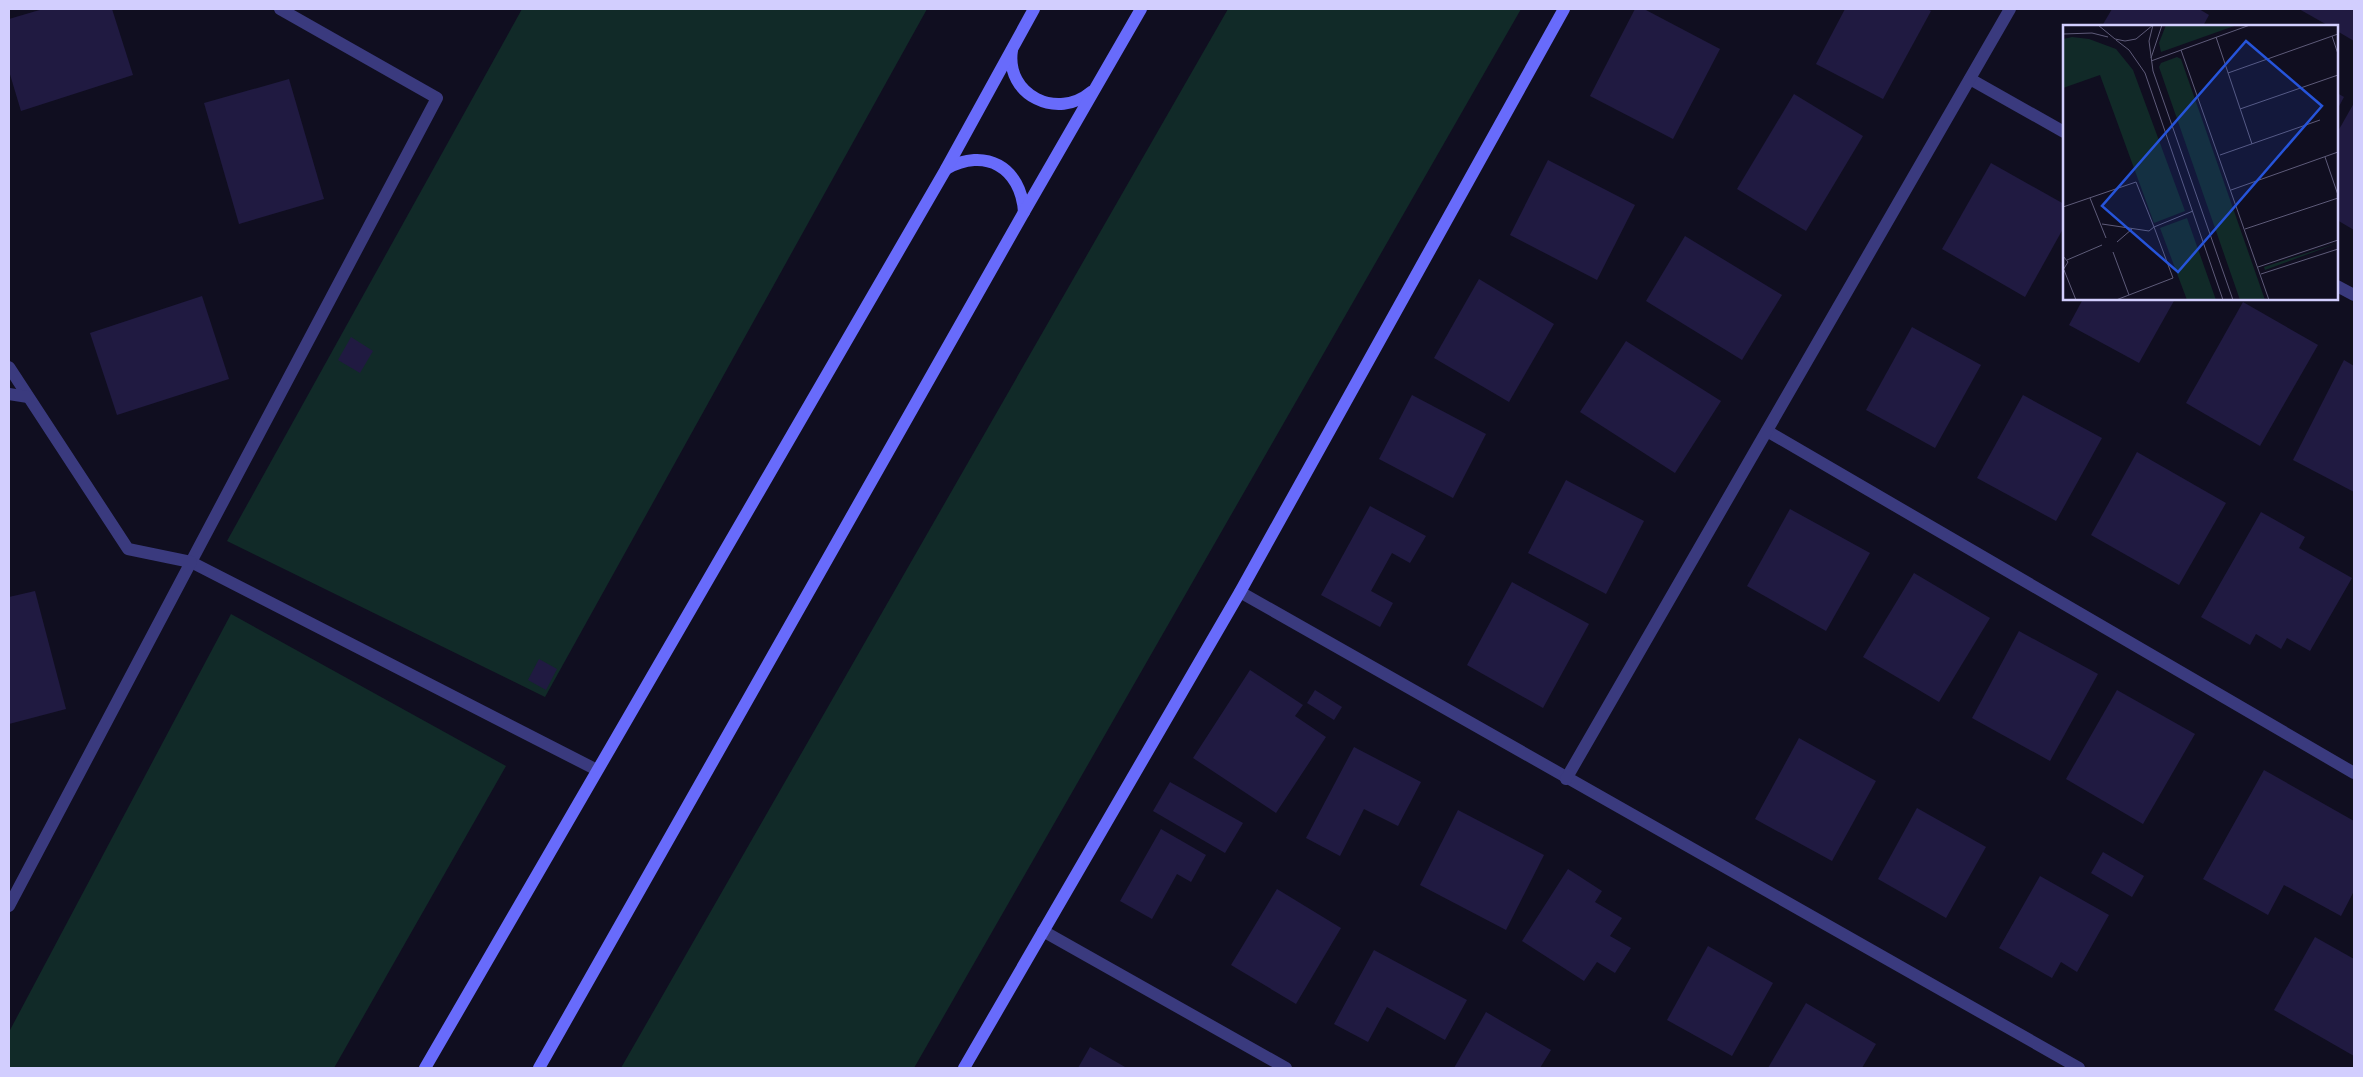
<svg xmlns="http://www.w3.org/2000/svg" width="2363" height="1077" viewBox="0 0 2363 1077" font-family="'Nunito Sans',sans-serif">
<rect width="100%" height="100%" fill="#100e20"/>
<g fill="#112a28">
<polygon points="522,9 927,9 545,697 227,541"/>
<polygon points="1228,9 1521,9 914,1068 621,1068"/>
<polygon points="231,614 506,766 334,1068 9,1068 9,1032"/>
</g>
<g fill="#201a41">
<polygon points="43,9 112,9 133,75 21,111 9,71 9,19"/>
<polygon points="1635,9 1644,9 1720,49 1673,139 1590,96"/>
<polygon points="1845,9 1927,9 1931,11 1883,99 1816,64"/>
<polygon points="2112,9 2199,9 2209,15 2203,26 2102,26"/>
<polygon points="2299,9 2354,9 2354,41 2337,31 2337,26 2329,26"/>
<polygon points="289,79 324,199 239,224 204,103"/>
<polygon points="2337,93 2344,97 2337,110"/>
<polygon points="1794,94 1863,136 1806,231 1737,189"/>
<polygon points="2354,103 2354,230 2337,220 2337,133"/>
<polygon points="1548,160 1635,205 1597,280 1510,235"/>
<polygon points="1991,163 2064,204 2064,227 2025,297 1942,249"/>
<polygon points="1685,236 1782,295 1742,360 1646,301"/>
<polygon points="1479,279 1554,324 1509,402 1434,358"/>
<polygon points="202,296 229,379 117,415 90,333"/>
<polygon points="2083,299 2175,299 2139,363 2069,325"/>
<polygon points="2243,302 2318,345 2260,446 2186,403"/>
<polygon points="1912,327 1981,365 1935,448 1866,410"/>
<polygon points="351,337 373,351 360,373 338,360"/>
<polygon points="1626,341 1721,401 1675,473 1580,412"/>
<polygon points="2344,360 2354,366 2354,492 2293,460"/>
<polygon points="1412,395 1486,434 1453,498 1379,459"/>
<polygon points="2023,395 2102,438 2056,521 1977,478"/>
<polygon points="2137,452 2226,503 2179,585 2091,535"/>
<polygon points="1566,480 1644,521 1606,594 1528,553"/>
<polygon points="1370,506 1426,536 1410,563 1392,553 1371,591 1393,603 1380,627 1321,595"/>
<polygon points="1790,509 1870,553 1826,631 1747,586"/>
<polygon points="2261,512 2305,537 2299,548 2352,578 2310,651 2287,638 2281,649 2256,634 2250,645 2201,617"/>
<polygon points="1914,573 1990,618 1939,702 1863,657"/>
<polygon points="1512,582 1589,624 1543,708 1467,665"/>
<polygon points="35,591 66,709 9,724 9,597"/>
<polygon points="2019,631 2098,674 2050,761 1972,718"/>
<polygon points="539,659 557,669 546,690 528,680"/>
<polygon points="1250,670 1303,705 1295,716 1326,737 1276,813 1193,758"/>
<polygon points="1315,690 1342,707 1334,720 1307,703"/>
<polygon points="2117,690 2195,734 2143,824 2066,779"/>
<polygon points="1799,738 1876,781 1832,861 1755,819"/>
<polygon points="1354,747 1421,782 1398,826 1364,809 1340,856 1306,838"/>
<polygon points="2264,770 2354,821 2354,891 2341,916 2284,885 2268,915 2203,879"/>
<polygon points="1170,782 1243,823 1225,853 1153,811"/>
<polygon points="1917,808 1986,847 1946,918 1878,879"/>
<polygon points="1458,810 1544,855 1506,930 1420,885"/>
<polygon points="1161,829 1206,855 1191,882 1177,874 1152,919 1120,901"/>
<polygon points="2103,852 2144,876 2132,897 2091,873"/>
<polygon points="1568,869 1602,891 1595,902 1622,918 1610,936 1631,948 1615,973 1597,962 1584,981 1522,941"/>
<polygon points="2040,876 2109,915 2077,972 2061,962 2052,978 1999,948"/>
<polygon points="1277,889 1341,928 1296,1004 1231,965"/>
<polygon points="2315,937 2354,959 2354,1056 2274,1010"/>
<polygon points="1708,946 1773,983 1732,1056 1667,1020"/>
<polygon points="1374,950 1467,1000 1445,1040 1387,1007 1368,1042 1334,1024"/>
<polygon points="1806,1003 1876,1044 1862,1068 1768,1068"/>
<polygon points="1486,1012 1551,1050 1540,1068 1454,1068"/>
<polygon points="1090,1047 1125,1067 1124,1068 1078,1068"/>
</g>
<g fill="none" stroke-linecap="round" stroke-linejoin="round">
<g stroke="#3a3a7e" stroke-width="12">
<polyline points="280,9 437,98 191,562 597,770"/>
<polyline points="1970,79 2064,132"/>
<polyline points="2337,286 2354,295"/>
<polyline points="9,367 128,549 191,562 9,906"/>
<polyline points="9,394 28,397"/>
<polyline points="1767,431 2354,773"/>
<polyline points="1240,592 2079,1068"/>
<polyline points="1566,779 2010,9"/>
<polyline points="1043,931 1286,1068"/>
</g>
<g stroke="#686bfb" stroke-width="12">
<path d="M 1012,50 C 1005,96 1058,120 1091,92"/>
<path d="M 946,169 C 985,147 1021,167 1024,212"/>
<polyline points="425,1068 946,169 1034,9"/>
<polyline points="539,1068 1024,212 1141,9"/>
<polyline points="964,1068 1240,592 1564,9"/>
</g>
</g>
<g transform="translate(2063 25)">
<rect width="275" height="275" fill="#100e20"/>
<path d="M 103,0 L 174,0 L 98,27 L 96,18 ZM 9,12 L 26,14 L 53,24 L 70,45 L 122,186 L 91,198 L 37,50 L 0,63 L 0,14 ZM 114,32 L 118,34 L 202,275 L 177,275 L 96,42 L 98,38 ZM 124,193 L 153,275 L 124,275 L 97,203 ZM 275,218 L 202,245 L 201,242 Z" fill="#112a28"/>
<path fill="none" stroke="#5e5b79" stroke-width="1" d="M 35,0 L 52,14 L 62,16 L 73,14 L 90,0M 90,0 L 86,16 L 90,46 L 170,275M 0,9 L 29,8 L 45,12M 269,11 L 275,29M 153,12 L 189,119M 53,15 L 66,25 L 82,48 L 160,275M 118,25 L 206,275M 88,33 L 99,0M 88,36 L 187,0M 165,48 L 275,9M 177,84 L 275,50M 157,130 L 257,95M 262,132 L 275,170M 168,165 L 275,127M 27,173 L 43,213M 0,182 L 73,157 L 91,202 L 130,186M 39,199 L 86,206 L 91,202 L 110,253 L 53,275M 182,204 L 275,173M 54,217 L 69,204M 50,227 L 66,270M 0,231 L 5,237 L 0,245M 4,235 L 39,220M 195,242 L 275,215M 1,245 L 13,275M 198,249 L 275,224"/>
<path fill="#2654da" fill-opacity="0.15" stroke="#2654da" stroke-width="2.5" d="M 183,16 L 259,81 L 115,247 L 39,181 Z"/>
<rect width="275" height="275" fill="none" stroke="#d2cefe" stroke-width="2.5"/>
</g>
<rect width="2363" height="1077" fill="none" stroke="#d2cefe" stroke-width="20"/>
</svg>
